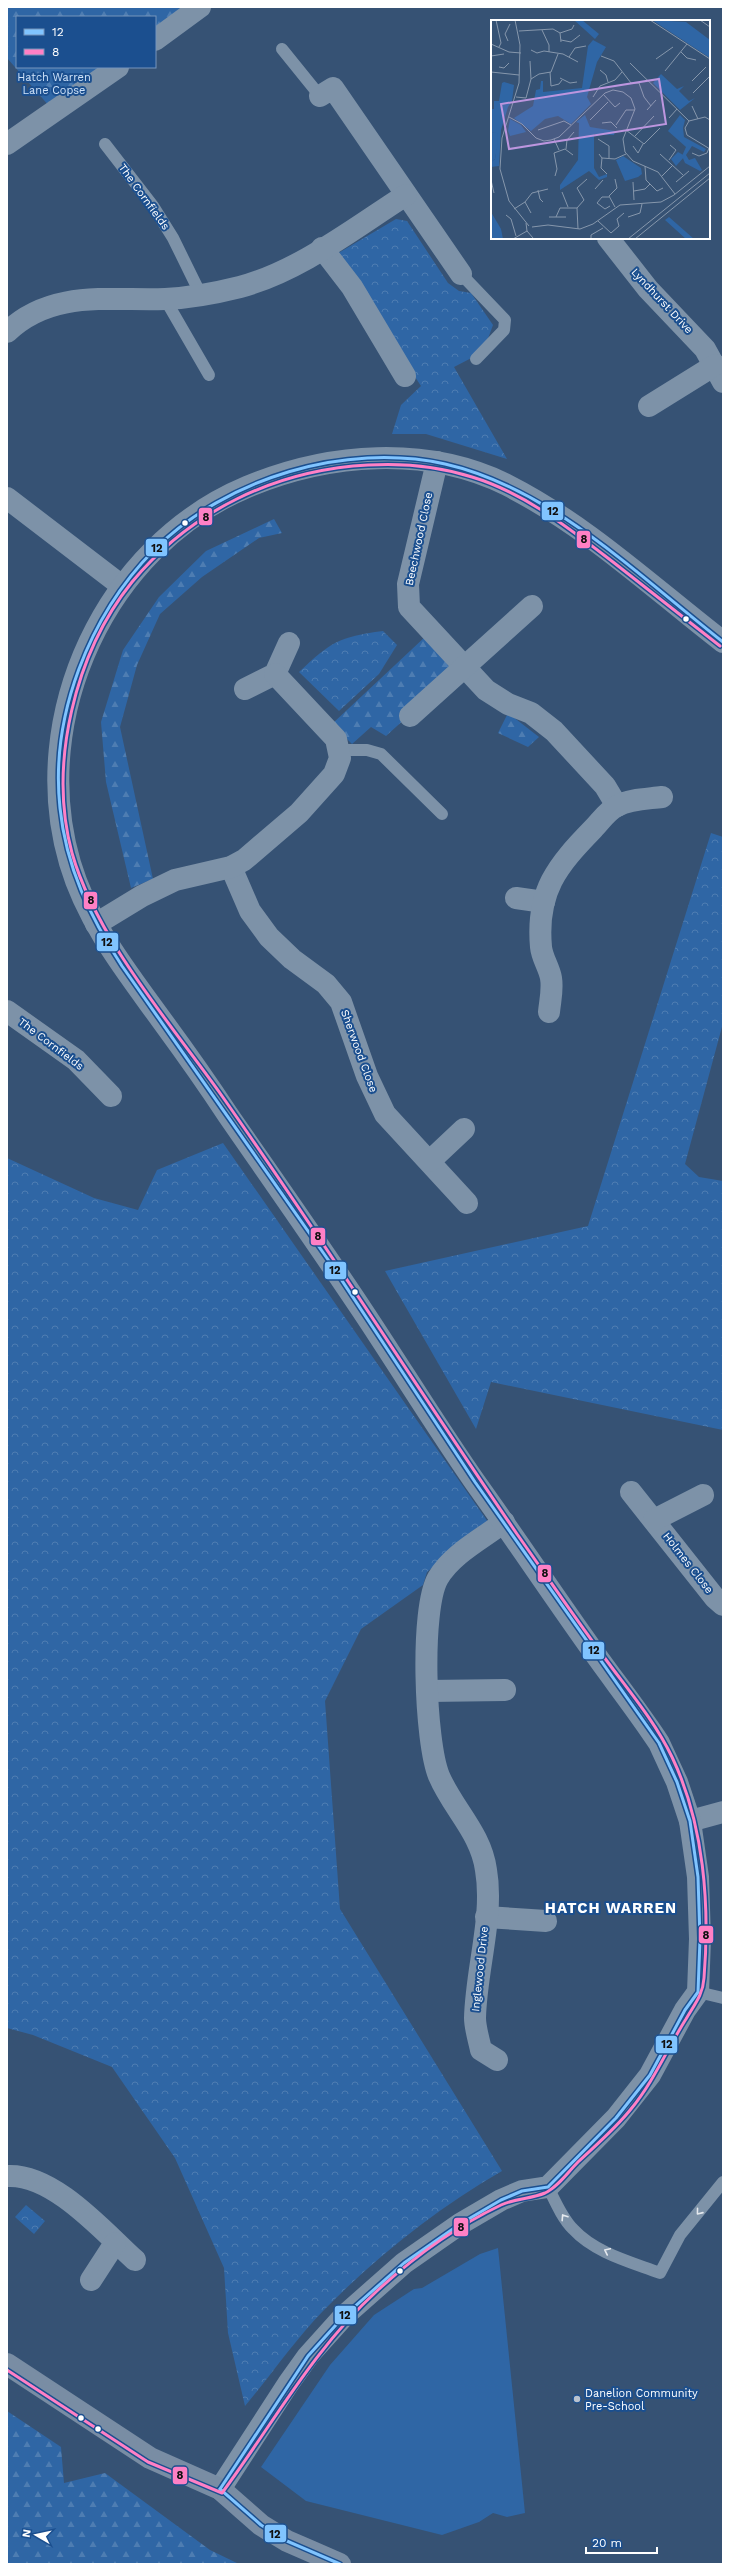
<svg xmlns="http://www.w3.org/2000/svg" width="730" height="2571" viewBox="0 0 730 2571" font-family="'Work Sans',sans-serif">
<defs>
<pattern id="forest-firs" width="22" height="20" patternUnits="userSpaceOnUse"><rect width="22" height="20" fill="#2f66a5"/><path d="M5 1l3.5 6h-7zM16 11l3.5 6h-7z" fill="#4e7db2"/></pattern>
<pattern id="park-crowns" width="20" height="18" patternUnits="userSpaceOnUse"><rect width="20" height="18" fill="#2f66a5"/><path d="M2 6a3 3 0 1 1 6 0M12 15a3 3 0 1 1 6 0" fill="none" stroke="#4e7db2"/></pattern>
</defs>
<rect width="100%" height="100%" fill="#365274"/>
<polygon fill="#2f66a5" points="498,2248 525,2513 507,2517 493,2513 479,2522 442,2535 306,2501 261,2467 330,2365 374,2315 414,2289 422,2288 480,2254"/>
<g fill="url(#forest-firs)">
<polygon points="7,7 188,7 155,31 155,17 17,17 17,67 105,67 50,107 7,58"/>
<polygon points="274,519 282,533 259,538 202,577 160,614 137,665 120,727 153,879 131,888 106,782 101,722 123,650 159,597 206,551"/>
<polygon points="426,636 460,669 386,736 371,727 352,744 332,724"/>
<polygon points="508,713 539,737 528,747 498,733"/>
<polygon points="7,2411 61,2447 64,2483 105,2473 210,2550 239,2564 7,2564"/>
</g>
<g fill="url(#park-crowns)">
<polygon points="396,219 407,221 448,283 459,291 471,293 493,325 483,352 454,367 507,459 426,434 392,434 401,405 421,386 335,255"/>
<path d="M 383,631 L 397,645 L 379,674 L 339,711 L 299,672 C 331,642 338,637 383,631 Z"/>
<polygon points="711,833 723,837 723,1023 685,1164 699,1177 723,1181 723,1430 491,1382 476,1429 385,1271 588,1226"/>
<path d="M 223,1143 L 488,1522 L 427,1572 L 423,1585 L 361,1629 L 325,1701 L 340,1909 L 502,2171 C 436,2209 376,2257 323,2311 C 295,2340 271,2375 245,2406 L 228,2333 L 224,2268 L 175,2158 L 112,2067 L 33,2035 L 7,2028 L 7,1158 L 94,1198 L 138,1210 L 157,1170 Z"/>
<polygon points="26,2205 45,2221 34,2234 15,2217"/>
</g>
<g fill="none" stroke-linecap="round" stroke-linejoin="round">
<g stroke="#7d92a8" stroke-width="12">
<polyline points="282,49 320,96"/>
<polyline points="105,144 153,206 173,238 201,295"/>
<polyline points="461,274 505,320 504,330 476,359"/>
<polyline points="165,299 209,375"/>
<polyline points="340,750 367,750 381,754 442,814"/>
<polyline points="698,1992 723,1998"/>
<path d="M 548,2187 C 555,2201 562,2218 573,2229 C 595,2253 631,2262 660,2273 L 680,2235 L 723,2182"/>
</g>
<g stroke="#7d92a8" stroke-width="22">
<polyline points="155,40 200,7"/>
<polyline points="320,96 333,88 461,274"/>
<polyline points="7,144 118,67"/>
<polyline points="608,238 648,289 705,349 723,382"/>
<polyline points="322,248 352,287 405,376"/>
<path d="M 7,332 C 52,289 110,301 165,299 C 190,298 216,293 240,287 C 300,271 354,228 406,195"/>
<polyline points="649,406 715,365"/>
<polyline points="437,462 408,584 409,607 486,690 508,704 531,713 554,731 605,786 617,806"/>
<polyline points="7,498 122,586"/>
<polyline points="245,689 275,674 289,643"/>
<polyline points="410,716 532,606"/>
<polyline points="231,867 250,911 269,937 292,959 326,984 341,1002 367,1076 385,1114 467,1203"/>
<polyline points="516,898 544,902"/>
<polyline points="96,924 142,896 175,880 231,867 244,860 299,813 334,774 340,758 336,739 275,674"/>
<polyline points="7,1011 76,1060 111,1096"/>
<path d="M 549,1012 C 550,1001 553,990 551,978 C 549,967 542,958 541,947 C 536,891 557,866 593,829 C 601,821 607,811 617,806 C 630,799 647,799 662,797"/>
<polyline points="430,1161 464,1129"/>
<polyline points="631,1492 715,1598 723,1605"/>
<polyline points="654,1520 703,1495"/>
<polyline points="428,1691 505,1690"/>
<polyline points="690,1821 723,1812"/>
<polyline points="486,1917 546,1921"/>
<path d="M 497,2060 L 481,2050 C 479,2040 475,2028 475,2018 C 476,1970 494,1916 486,1870 C 481,1833 453,1809 439,1776 C 425,1742 420,1609 438,1578 C 452,1554 482,1539 504,1522"/>
<path d="M 7,2176 C 53,2173 103,2231 135,2260"/>
<polyline points="91,2280 115,2243"/>
<path d="M 220,2489 L 288,2384 L 308,2356 L 344,2316 L 404,2263 L 460,2224 L 501,2200 L 522,2191 L 548,2187 L 616,2118 L 650,2075 L 685,2010 L 698,1992 L 700,1939 L 698,1877 L 690,1821 L 677,1782 L 659,1743 C 638,1711 615,1682 593,1651 C 553,1595 515,1538 475,1482 C 436,1426 400,1367 362,1310 C 318,1244 273,1180 228,1115 C 207,1083 185,1052 163,1022 C 127,972 88,924 70,863 C 27,716 106,546 247,487 C 328,453 426,445 507,485 C 586,525 653,588 723,642"/>
</g>
<polyline stroke="#798da4" stroke-width="22" points="7,2364 150,2458 220,2489 261,2525 287,2541 340,2564"/>
<g stroke="#1b4f8f" stroke-width="6">
<g id="bus-1">
<path d="M 220,2489 L 308,2356 L 344,2316 L 404,2263 L 460,2224 L 501,2200 L 522,2191 L 548,2187 L 616,2118 L 650,2075 L 685,2010 L 698,1992 L 700,1939 L 698,1877 L 690,1821 L 677,1782 L 659,1743 L 475,1482 L 329,1261 L 122,966 C 90,917 66,867 60,808 C 50,716 89,616 154,550 C 226,478 345,442 445,464 C 551,488 640,577 723,642"/>
<polyline points="220,2489 261,2525 287,2541 340,2564"/>
</g>
</g>
<g stroke="#1b4f8f" stroke-width="6">
<path id="bus-2" d="M 7,2370 L 148,2462 L 222,2493 C 273,2424 313,2349 378,2290 C 414,2257 457,2226 501,2205 C 516,2198 531,2199 545,2193 C 558,2187 568,2172 578,2162 C 596,2145 615,2129 631,2109 C 654,2081 667,2049 686,2019 C 694,2005 703,1995 704,1978 C 710,1905 704,1824 672,1757 C 654,1720 628,1690 604,1657 C 574,1617 546,1575 517,1534 C 418,1389 323,1240 222,1096 C 171,1024 96,938 72,853 C 48,764 75,653 132,582 C 191,511 275,470 368,465 C 402,463 438,466 472,477 C 525,493 570,529 613,562 C 649,590 684,618 720,646"/>
</g>
<use href="#bus-1" stroke="#80c4ff" stroke-width="3"/>
<use href="#bus-2" stroke="#ff80c5" stroke-width="3"/>
</g>
<defs><path id="oneway-chevron" d="M-2-3.5L2.5 0L-2 3.5" fill="none" stroke-width="1.6" stroke-linecap="round" stroke-linejoin="round"/></defs>
<g stroke="#e5e9ee">
<use href="#oneway-chevron" transform="translate(699 2212) rotate(129)"/>
<use href="#oneway-chevron" transform="translate(564 2217) rotate(-123)"/>
<use href="#oneway-chevron" transform="translate(607 2251) rotate(-155)"/>
</g>
<g fill="#fff" stroke="#1b4f8f" stroke-width="1.5">
<circle cx="185" cy="523" r="3.5"/>
<circle cx="686" cy="619" r="3.5"/>
<circle cx="355" cy="1292" r="3.5"/>
<circle cx="400" cy="2271" r="3.5"/>
<circle cx="81" cy="2418" r="3.5"/>
<circle cx="98" cy="2429" r="3.5"/>
</g>
<circle fill="#b9c2ce" stroke="#1b4f8f" stroke-width="1.5" cx="577" cy="2399" r="4"/>
<g text-anchor="middle" dominant-baseline="central" stroke-width="4" stroke-linejoin="round" paint-order="stroke">
<g font-size="11" fill="#cfe3fa" stroke="#1b4f8f">
<text x="54" y="77">Hatch Warren<tspan x="54" dy="13">Lane Copse</tspan></text>
</g>
<g font-size="11" fill="#fff" stroke="#1b4f8f">
<text transform="translate(144 197) rotate(54)">The Cornfields</text>
<text transform="translate(662 301) rotate(47)">Lyndhurst Drive</text>
<text transform="translate(419 539) rotate(-78)">Beechwood Close</text>
<text transform="translate(51 1044) rotate(37)">The Cornfields</text>
<text transform="translate(359 1051) rotate(70)">Sherwood Close</text>
<text transform="translate(688 1563) rotate(52)">Holmes Close</text>
<text transform="translate(480 1969) rotate(-84)">Inglewood Drive</text>
</g>
<g font-size="11" fill="#fff" stroke="#1b4f8f" text-anchor="start">
<text x="585" y="2393">Danelion Community<tspan x="585" dy="13">Pre-School</tspan></text>
</g>
<g font-size="15" font-weight="bold" letter-spacing="1" fill="#fff" stroke="#1b4f8f">
<text x="611" y="1908">HATCH WARREN</text>
</g>
</g>
<g transform="translate(491 20)">
<rect width="219" height="219" fill="#365274"/>
<path d="M 19,99 L 30,105 L 35,112 L 19,116 L 17,111 Z" fill="#2f66a5"/>
<path d="M 170,54 L 186,69 L 193,66 L 188,71 L 198,81 L 204,78 L 189,90 L 162,63 ZM 13,62 L 23,65 L 21,81 L 17,87 L 10,110 L 8,146 L 0,147 L 0,142 L 4,139 L 6,123 L 6,114 L 0,112 L 0,89 L 3,89 L 3,81 L 8,81 L 11,63 ZM 189,95 L 194,100 L 192,108 L 193,117 L 215,129 L 213,132 L 201,126 L 195,135 L 198,140 L 204,138 L 211,150 L 209,151 L 194,143 L 191,136 L 195,127 L 177,111 ZM 178,197 L 203,219 L 195,219 L 174,200 Z" fill="#2f66a5"/>
<path d="M 83,0 L 91,0 L 108,14 L 104,19 ZM 161,0 L 195,2 L 219,20 L 219,38 ZM 102,20 L 115,27 L 106,42 L 96,77 L 100,84 L 80,104 L 67,96 L 54,99 L 40,111 L 23,98 L 42,86 L 45,70 L 49,69 L 50,61 L 52,61 L 52,72 L 91,68 L 97,26 ZM 94,95 L 99,107 L 124,111 L 123,115 L 103,114 L 103,148 L 108,157 L 116,154 L 116,157 L 108,160 L 98,151 L 69,170 L 69,165 L 87,140 L 88,103 L 85,102 ZM 0,112 L 6,113 L 7,122 L 4,139 L 0,142 ZM 187,132 L 194,136 L 185,146 L 180,139 ZM 132,136 L 150,148 L 151,154 L 147,157 L 134,161 L 125,140 ZM 0,192 L 10,209 L 12,219 L 0,219 Z" fill="#2f66a5"/>
<path fill="none" stroke="#8697ac" stroke-width="1" d="M 5,0 L 10,23 L 8,27M 24,0 L 29,25 L 28,63 L 11,118 L 9,149 L 18,181 L 38,206M 159,0 L 219,39M 209,0 L 219,7M 51,10 L 58,25 L 58,32M 28,11 L 62,9 L 69,13 L 70,22M 69,13 L 81,9 L 83,5M 70,20 L 80,22 L 89,15M 17,21 L 14,14 L 19,4M 0,24 L 18,32 L 30,33M 40,30 L 46,33 L 53,31 L 72,34 L 87,42M 190,32 L 196,38 L 205,40M 0,36 L 13,34M 110,36 L 123,41 L 140,63 L 148,63 L 153,77 L 160,86M 78,37 L 84,28 L 95,26M 165,39 L 182,27M 39,41 L 40,59M 139,43 L 198,101M 8,47 L 13,48 L 18,43M 109,50 L 115,55 L 117,62M 174,51 L 196,24M 0,52 L 28,55M 59,52 L 60,66 L 68,64 L 71,60M 69,58 L 79,63 L 86,62M 201,61 L 215,47M 202,73 L 219,56M 112,74 L 124,87 L 129,83M 25,77 L 35,78 L 40,59 L 48,54 L 60,52 L 67,34M 102,77 L 109,66 L 124,60 L 131,52M 201,86 L 207,99M 156,90 L 165,80M 18,97 L 31,104 L 45,118 L 53,121 L 60,120 L 68,117 L 114,73 L 122,70 L 132,72 L 140,78 L 144,89 L 132,119 L 134,132 L 142,141 L 167,152 L 184,174M 178,98 L 186,89M 99,100 L 117,82M 198,101 L 194,108 L 196,115 L 219,129M 198,101 L 214,97 L 219,100M 111,103 L 120,102 L 126,108M 125,105 L 135,90 L 144,90M 47,110 L 73,101 L 80,105M 135,110 L 153,124 L 169,108M 144,116 L 163,96M 63,119 L 68,130M 107,119 L 118,126 L 118,138M 142,126 L 147,133 L 152,124M 75,129 L 76,120 L 83,112M 201,133 L 208,136 L 216,133 L 218,128M 108,134 L 111,138 L 124,139 L 135,134M 169,134 L 192,155M 111,138 L 110,148 L 116,154M 178,140 L 185,130 L 179,125M 154,146 L 155,160 L 166,171 L 172,168M 64,156 L 66,149 L 63,133 L 74,129 L 82,135M 171,156 L 182,145M 0,160 L 3,173M 142,162 L 143,180M 185,162 L 198,151M 104,169 L 112,160M 47,170 L 49,179 L 52,182M 143,171 L 154,169 L 159,164M 71,172 L 77,187M 118,177 L 111,177 L 106,183 L 114,189 L 119,186M 34,182 L 40,193M 124,187 L 118,176 L 126,168 L 124,159M 23,189 L 34,182 L 41,173 L 57,169M 15,195 L 20,199 L 25,216M 58,197 L 75,197M 65,197 L 69,188 L 86,188M 137,197 L 149,193 L 151,184M 107,201 L 120,213 L 128,206 L 126,199 L 133,193M 35,203 L 36,211 L 42,218M 41,207 L 57,205 L 89,209 L 102,204 L 129,185 L 170,182 L 183,175 L 219,146M 87,209 L 86,188 L 93,180 L 86,168 L 96,159M 22,219 L 36,211M 100,219 L 100,215 L 112,208M 137,219 L 219,153M 144,219 L 219,158"/>
<path fill="#bd96df" fill-opacity="0.15" stroke="#bd96df" stroke-width="2" d="M 168,59 L 175,104 L 18,129 L 10,84 Z"/>
<rect width="219" height="219" fill="none" stroke="#fff" stroke-width="2"/>
</g>
<g stroke="#1b4f8f" stroke-width="1.5">
<rect x="541" y="501" width="23" height="20" rx="4" fill="#80c4ff"/>
<rect x="198" y="507" width="15" height="19" rx="4" fill="#ff80c5"/>
<rect x="576" y="530" width="15" height="19" rx="4" fill="#ff80c5"/>
<rect x="145" y="538" width="23" height="19" rx="4" fill="#80c4ff"/>
<rect x="83" y="891" width="15" height="19" rx="4" fill="#ff80c5"/>
<rect x="96" y="932" width="23" height="20" rx="4" fill="#80c4ff"/>
<rect x="310" y="1227" width="16" height="19" rx="4" fill="#ff80c5"/>
<rect x="324" y="1261" width="23" height="19" rx="4" fill="#80c4ff"/>
<rect x="537" y="1564" width="15" height="19" rx="4" fill="#ff80c5"/>
<rect x="582" y="1641" width="23" height="19" rx="4" fill="#80c4ff"/>
<rect x="698" y="1925" width="16" height="19" rx="4" fill="#ff80c5"/>
<rect x="655" y="2035" width="23" height="19" rx="4" fill="#80c4ff"/>
<rect x="453" y="2217" width="16" height="20" rx="4" fill="#ff80c5"/>
<rect x="334" y="2305" width="23" height="20" rx="4" fill="#80c4ff"/>
<rect x="172" y="2466" width="16" height="19" rx="4" fill="#ff80c5"/>
<rect x="264" y="2524" width="23" height="19" rx="4" fill="#80c4ff"/>
</g>
<g font-size="11" text-anchor="middle" font-weight="bold" fill="#111">
<text x="553" y="515">12</text>
<text x="206" y="521">8</text>
<text x="584" y="543">8</text>
<text x="157" y="552">12</text>
<text x="91" y="904">8</text>
<text x="107" y="946">12</text>
<text x="318" y="1240">8</text>
<text x="335" y="1274">12</text>
<text x="545" y="1577">8</text>
<text x="594" y="1654">12</text>
<text x="706" y="1939">8</text>
<text x="667" y="2048">12</text>
<text x="461" y="2231">8</text>
<text x="345" y="2319">12</text>
<text x="180" y="2479">8</text>
<text x="275" y="2538">12</text>
</g>
<rect width="730" height="2571" fill="none" stroke="#ffffff" stroke-width="16"/>
<rect x="16" y="16" width="140" height="52" fill="#1b4f8f" stroke="#7695bc"/>
<rect x="24" y="29" width="20" height="6" fill="#80c4ff" stroke="#7695bc"/>
<text x="52" y="36" font-size="12" fill="#ffffff">12</text>
<rect x="24" y="49" width="20" height="6" fill="#ff80c5" stroke="#7695bc"/>
<text x="52" y="56" font-size="12" fill="#ffffff">8</text>
<g transform="translate(36 2535) rotate(279)" stroke="#1b4f8f" stroke-width="3" paint-order="stroke">
<path d="M0-3L7 15L0 10L-7 15Z" fill="#ffffff"/>
<text y="-6" font-size="11" font-weight="bold" text-anchor="middle" fill="#ffffff">N</text>
</g>
<path d="M586 2547v6h71v-6" fill="none" stroke="#ffffff" stroke-width="2"/>
<text x="592" y="2547" font-size="12" fill="#ffffff" stroke="#1b4f8f" stroke-width="3" paint-order="stroke">20 m</text>
</svg>
